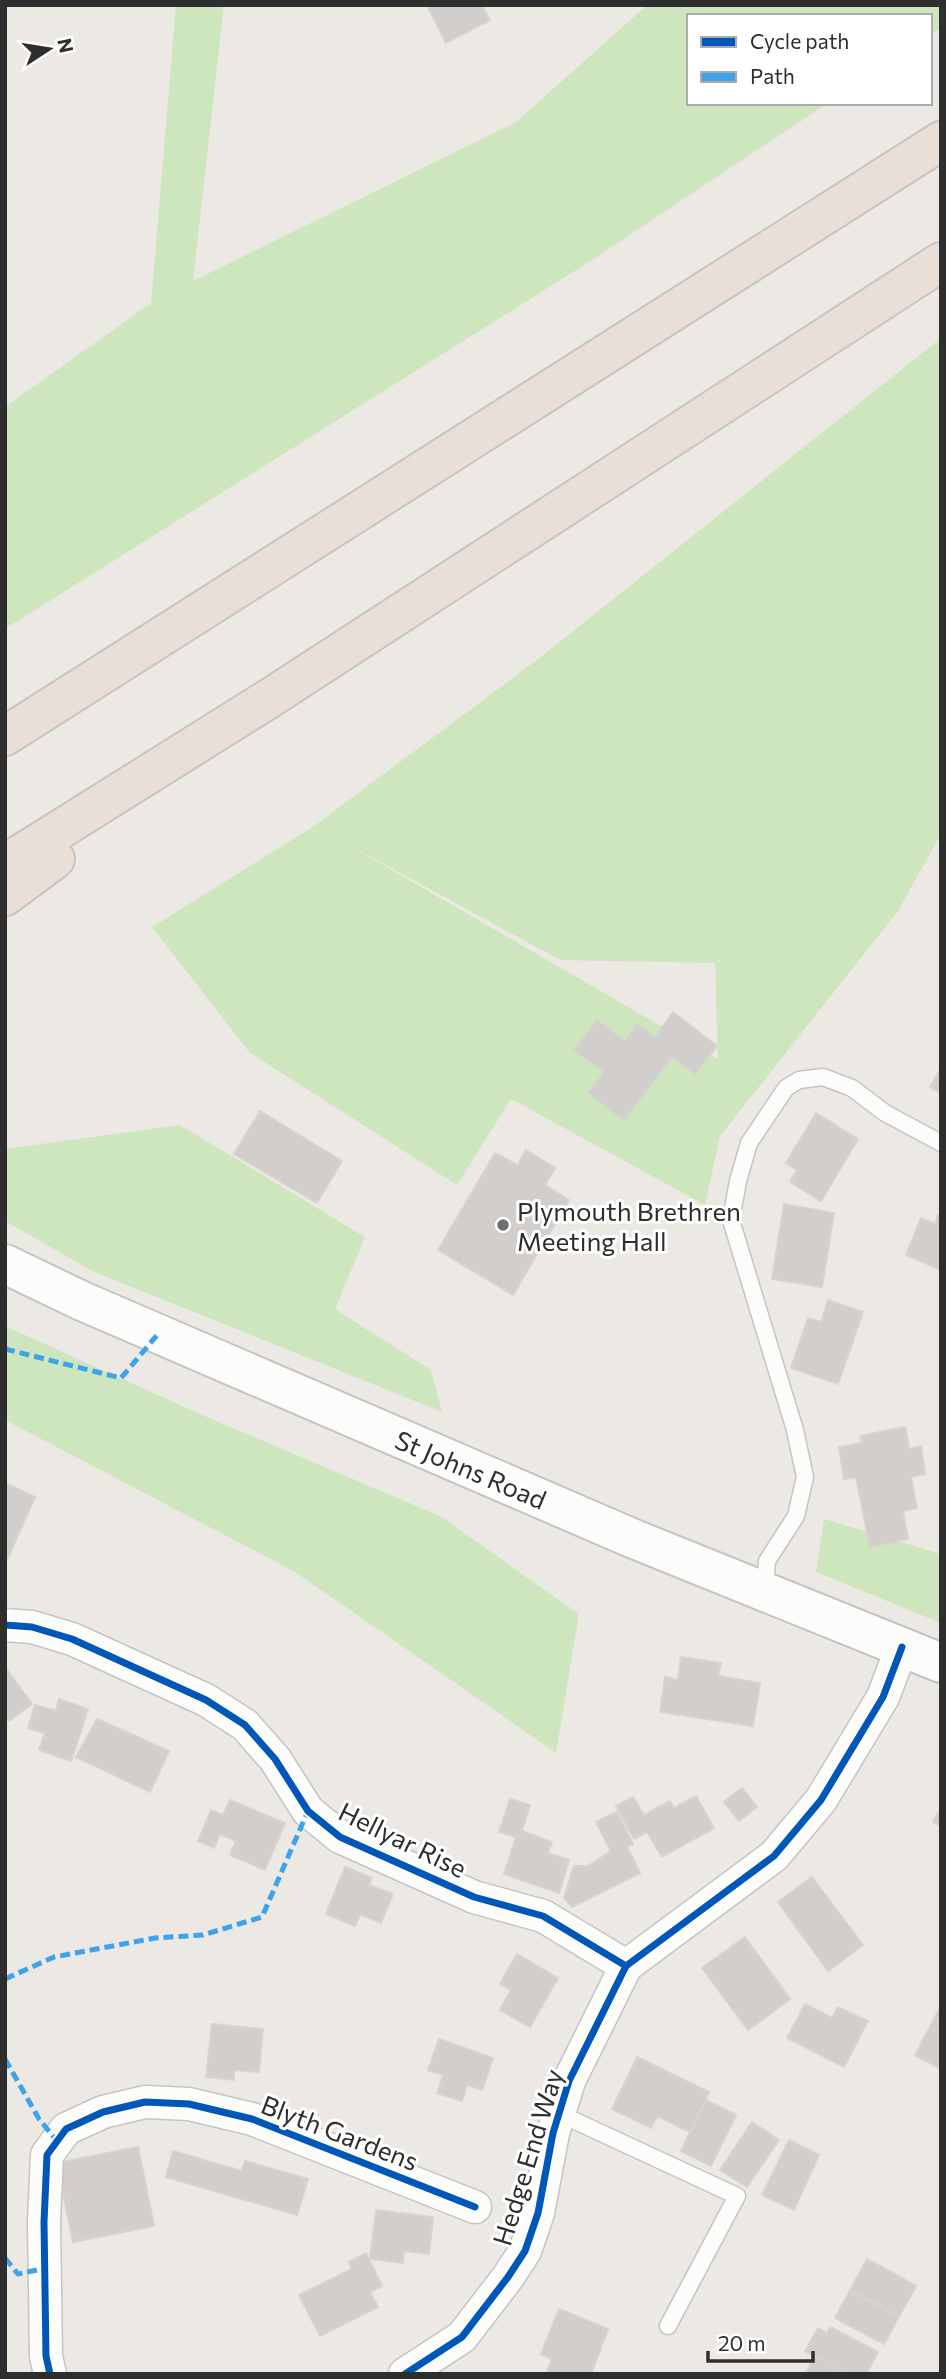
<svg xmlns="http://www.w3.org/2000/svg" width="946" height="2379" viewBox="0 0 946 2379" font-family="Commissioner,sans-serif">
<rect width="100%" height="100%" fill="#ece8e4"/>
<g fill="#cee6be" fill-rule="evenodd">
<polygon points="176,5 224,5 193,281 516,122 647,5 941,5 941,28 930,35 930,16 689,16 689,103 828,103 589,262 5,629 5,407 151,303"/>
<path d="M 941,338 L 941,834 L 898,911 L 720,1136 L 705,1205 L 511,1099 L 457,1185 L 250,1053 L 152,927 L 314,826 L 538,659 ZM 347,844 L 560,960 L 715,963 L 718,1059 Z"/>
<polygon points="180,1125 365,1237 335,1309 431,1370 442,1412 92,1271 5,1221 5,1149"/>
<polygon points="5,1326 209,1418 440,1516 579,1614 556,1753 295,1572 5,1420"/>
<polygon points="824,1519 941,1554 941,1623 816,1572"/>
</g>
<g fill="#d1cecb" stroke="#d7d4d0" stroke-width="2">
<polygon points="432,5 482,5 490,20 446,43 428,7"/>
<polygon points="673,1012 717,1046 695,1074 672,1057 624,1120 588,1093 604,1072 574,1050 597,1020 625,1041 637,1024 655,1037"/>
<polygon points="941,1068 941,1094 930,1087"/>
<polygon points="260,1111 342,1161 317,1203 234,1154"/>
<polygon points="816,1113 858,1139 821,1201 790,1182 797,1170 786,1163"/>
<polygon points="526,1150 555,1168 545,1185 569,1200 513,1295 438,1250 495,1153 518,1165"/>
<polygon points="784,1204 834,1213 822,1287 772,1279"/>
<polygon points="938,1215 941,1216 941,1270 906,1255 921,1218 935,1224"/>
<polygon points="828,1300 863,1312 838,1384 791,1368 808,1318 821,1322"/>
<polygon points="905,1427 909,1449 921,1446 925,1474 911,1477 917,1508 903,1511 908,1539 870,1547 856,1477 844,1479 839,1447 862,1443 860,1436"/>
<polygon points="5,1483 35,1497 8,1558 5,1556"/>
<polygon points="681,1657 721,1663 718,1676 760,1683 753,1726 660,1712 665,1677 678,1680"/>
<polygon points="5,1667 32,1704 9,1721 5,1717"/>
<polygon points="59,1699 88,1709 71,1761 39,1750 45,1733 28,1728 35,1705 56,1711"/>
<polygon points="97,1719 169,1751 150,1792 76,1757"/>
<polygon points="742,1788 757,1807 739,1821 724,1802"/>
<polygon points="696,1796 714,1828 662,1857 647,1832 634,1839 616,1806 633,1797 644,1815 670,1801 674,1808"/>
<polygon points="510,1799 530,1805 522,1831 552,1842 548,1853 569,1860 559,1893 504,1874 516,1837 499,1832"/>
<polygon points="230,1800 285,1823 265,1870 230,1855 236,1841 220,1834 214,1848 198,1841 211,1810 223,1815"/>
<polygon points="941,1808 941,1827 933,1822"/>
<polygon points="617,1812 633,1844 627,1847 640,1873 572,1907 564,1898 574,1866 588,1866 611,1851 596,1822"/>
<polygon points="345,1867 372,1878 369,1885 393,1894 381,1923 360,1914 355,1926 326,1914"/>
<polygon points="812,1877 863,1945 828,1971 778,1902"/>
<polygon points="745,1937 790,1999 748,2030 702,1968"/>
<polygon points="517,1954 558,1978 530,2027 500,2010 511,1990 500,1984"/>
<polygon points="805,2004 832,2018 838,2007 868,2021 844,2067 787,2038"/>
<polygon points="941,2006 941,2069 915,2055"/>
<polygon points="212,2024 263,2029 259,2072 234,2070 234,2080 206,2077"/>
<polygon points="439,2039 493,2058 482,2090 467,2085 462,2101 437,2093 443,2075 428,2070"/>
<polygon points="637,2057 709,2092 690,2132 657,2116 651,2128 612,2109"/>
<polygon points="706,2100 736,2115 711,2166 681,2151"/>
<polygon points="752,2122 779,2140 747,2187 720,2170"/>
<polygon points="789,2140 819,2155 794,2210 762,2195"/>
<polygon points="138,2147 154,2226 73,2242 57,2163"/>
<polygon points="173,2151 242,2171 245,2161 308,2179 297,2215 166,2177"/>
<polygon points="376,2210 433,2217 429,2254 404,2251 403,2263 370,2259"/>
<polygon points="366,2253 382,2286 370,2292 378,2307 320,2336 299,2295 352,2269 349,2262"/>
<polygon points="867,2259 916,2286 899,2317 850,2290"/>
<polygon points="850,2290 899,2317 884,2344 835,2318"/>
<polygon points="559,2309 608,2329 591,2374 546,2374 552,2359 541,2354"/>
<polygon points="830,2327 878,2352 866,2374 846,2374 805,2351 818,2328 827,2333"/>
<polygon points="815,2356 846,2374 805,2374"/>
</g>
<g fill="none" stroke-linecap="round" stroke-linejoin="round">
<g stroke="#c5c4c5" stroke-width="19">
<g id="lane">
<polyline points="765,1590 767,1561 796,1516 805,1477 795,1430 731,1220 738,1181 749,1143 786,1088 799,1080 823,1077 852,1088 885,1113 941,1143"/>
<polyline points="558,2113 737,2196 668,2326"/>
</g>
</g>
<g stroke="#c5c4c5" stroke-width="35">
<g id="street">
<polyline points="5,1625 32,1627 72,1639 206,1700 245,1725 275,1759 308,1811 340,1837 474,1897 543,1916 626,1966"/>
<polyline points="50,2374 46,2356 44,2222 47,2155 66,2129 103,2112 145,2102 189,2104 252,2119 475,2207"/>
<polyline points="405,2374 462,2337 508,2277 525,2251 538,2213 553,2133 569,2081 626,1966 774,1856 821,1800 883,1697 902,1647"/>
</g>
</g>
<g stroke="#c5c4c5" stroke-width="42">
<polyline id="secondary" points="5,1264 82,1301 634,1539 941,1663"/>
</g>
<g stroke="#c6c5c4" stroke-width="42">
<g id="highway">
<polyline points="5,736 941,141"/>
<polyline points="5,864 270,698 941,262"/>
<polyline points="5,896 55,859"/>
</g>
</g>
<use href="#lane" stroke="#fcfcfb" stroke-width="16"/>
<use href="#street" stroke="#fcfcfb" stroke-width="32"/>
<use href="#secondary" stroke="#fcfcfb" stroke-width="38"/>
<use href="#highway" stroke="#eadfd6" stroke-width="38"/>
<g stroke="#3ea3eb" stroke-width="5" stroke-dasharray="10 5" stroke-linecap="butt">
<polyline points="5,1349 121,1378 158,1334"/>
<polyline points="5,1979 54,1957 155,1938 203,1935 262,1917 308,1811"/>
<polyline points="5,2059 39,2119 57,2141"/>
<polyline points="5,2258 18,2274 46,2268"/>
</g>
<g stroke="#fff" stroke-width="11">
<g id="cycleway">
<polyline points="5,1625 32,1627 72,1639 206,1700 245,1725 275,1759 308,1811 340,1837 474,1897 543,1916 626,1966"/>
<polyline points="50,2374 46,2356 44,2222 47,2155 66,2129 103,2112 145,2102 189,2104 252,2119 475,2207"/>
<polyline points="405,2374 462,2337 508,2277 525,2251 538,2213 553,2133 569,2081 626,1966 774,1856 821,1800 883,1697 902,1647"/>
</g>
</g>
<use href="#cycleway" stroke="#0057b8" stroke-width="7"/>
</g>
<circle fill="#706f6e" stroke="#fff" stroke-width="2.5" cx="503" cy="1225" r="7"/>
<g text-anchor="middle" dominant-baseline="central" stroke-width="6" stroke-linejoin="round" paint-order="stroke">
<g font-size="26" fill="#2e2e2e" stroke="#fff" text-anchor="start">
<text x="517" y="1210">Plymouth Brethren<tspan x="517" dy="30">Meeting Hall</tspan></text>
</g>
<g font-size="26" fill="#2e2e2e" stroke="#fff">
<text transform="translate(471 1469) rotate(23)">St Johns Road</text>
<text transform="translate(403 1839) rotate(26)">Hellyar Rise</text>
<text transform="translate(340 2132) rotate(21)">Blyth Gardens</text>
<text transform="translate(527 2157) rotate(-73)">Hedge End Way</text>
</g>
</g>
<rect width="946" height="2379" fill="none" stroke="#2e2e2e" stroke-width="14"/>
<rect x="687" y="14" width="245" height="91" fill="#ffffff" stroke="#ababab" stroke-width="2"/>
<rect x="701" y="37" width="35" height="10" fill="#0057b8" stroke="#ababab" stroke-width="2"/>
<text x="750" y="49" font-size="21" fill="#2e2e2e">Cycle path</text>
<rect x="701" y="72" width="35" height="10" fill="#3ea3eb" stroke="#ababab" stroke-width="2"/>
<text x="750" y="84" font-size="21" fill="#2e2e2e">Path</text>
<g transform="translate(49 49) rotate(78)" stroke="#ffffff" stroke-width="5" paint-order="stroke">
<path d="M0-5L12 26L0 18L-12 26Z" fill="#2e2e2e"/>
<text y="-10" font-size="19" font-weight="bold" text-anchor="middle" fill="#2e2e2e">N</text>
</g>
<path d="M708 2351v10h105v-10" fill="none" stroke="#2e2e2e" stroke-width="3.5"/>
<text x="718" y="2351" font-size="21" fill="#2e2e2e" stroke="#ffffff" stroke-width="5" paint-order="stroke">20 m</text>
</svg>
